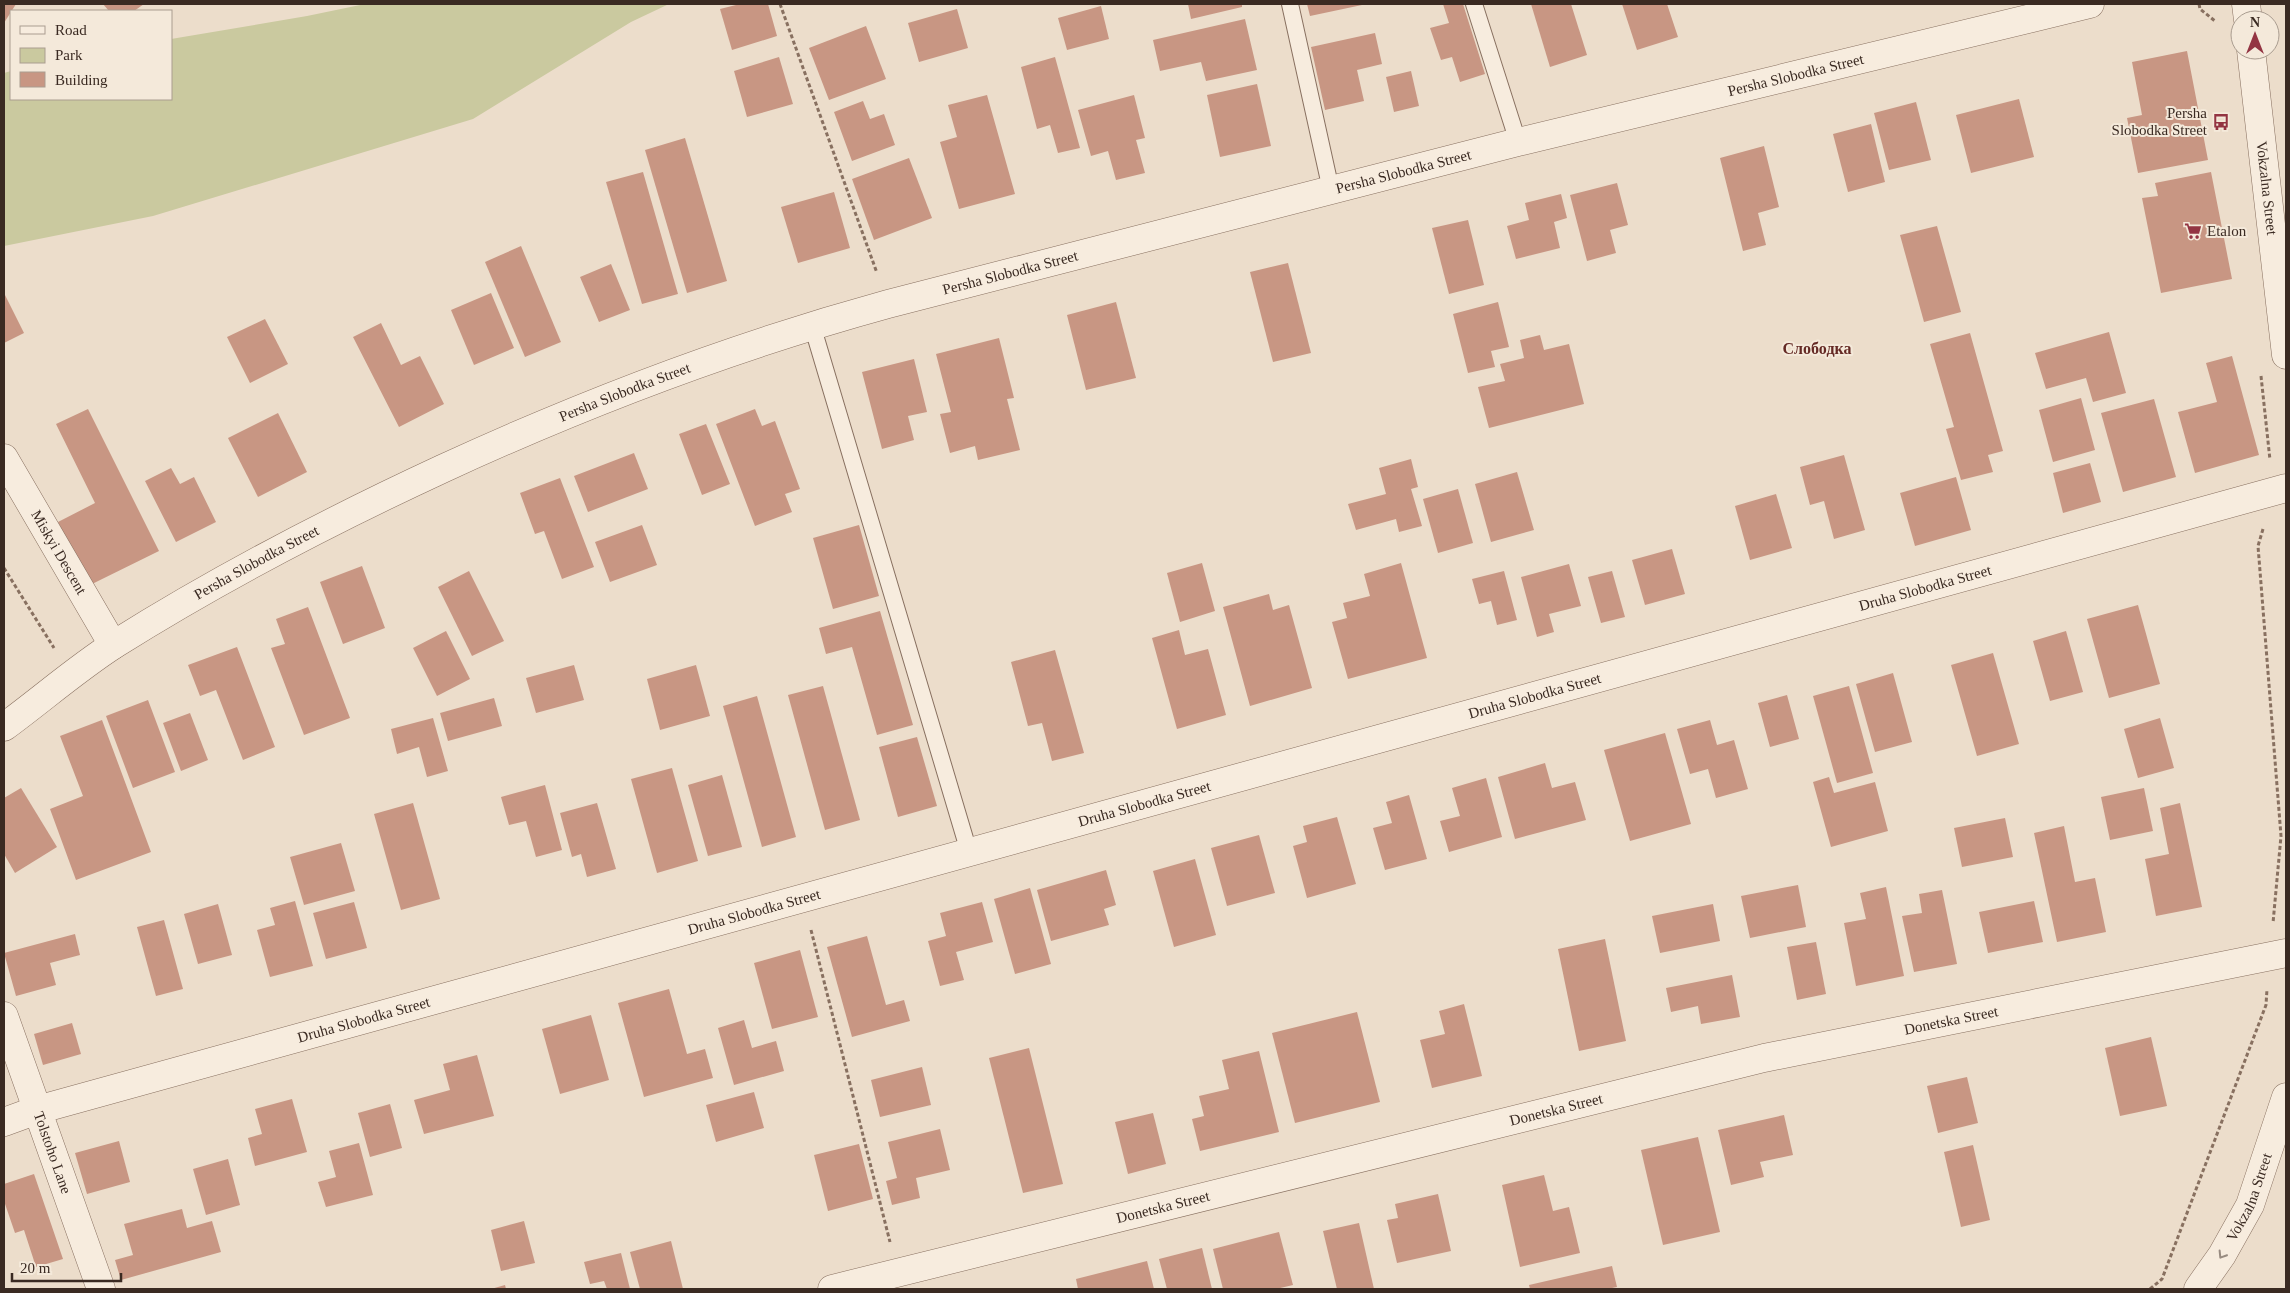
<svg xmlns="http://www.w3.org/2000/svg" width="2290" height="1293" viewBox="0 0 2290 1293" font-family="Georgia,serif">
<rect width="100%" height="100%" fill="#ecddcb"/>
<polygon fill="#cac99f" points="365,4 669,4 631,22 473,119 153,216 4,246 4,73 11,71 11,99 171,99 171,39 307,16"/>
<g fill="#c89683">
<polygon points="4,4 16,4 4,23"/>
<polygon points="103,4 144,4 134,11 109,11"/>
<polygon points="740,4 768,4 777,36 732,50 720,9"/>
<polygon points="1188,4 1242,4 1242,7 1191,19"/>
<polygon points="1307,4 1362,4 1362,5 1310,16"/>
<polygon points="1443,4 1463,4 1485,74 1460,82 1452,57 1441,60 1430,28 1449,23"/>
<polygon points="1531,4 1571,4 1587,55 1550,67"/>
<polygon points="1622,4 1667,4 1678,37 1637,50"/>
<polygon points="1101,6 1109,39 1067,50 1058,18"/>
<polygon points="957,9 968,48 919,62 908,23"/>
<polygon points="1245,19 1257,70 1206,81 1201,62 1160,71 1153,40"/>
<polygon points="866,26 886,79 829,100 809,48"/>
<polygon points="1375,33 1382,64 1357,70 1364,101 1325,110 1311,47"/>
<polygon points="2187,51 2208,160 2138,173 2127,118 2142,115 2132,62"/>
<polygon points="779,57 793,104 747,117 734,71"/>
<polygon points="1055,57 1080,148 1058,153 1050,125 1037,129 1021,67"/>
<polygon points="1411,71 1419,106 1394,112 1386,77"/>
<polygon points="1257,84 1271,146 1220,157 1207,95"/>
<polygon points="987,95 1015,194 959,209 940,142 957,137 948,105"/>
<polygon points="1134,95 1145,138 1136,140 1145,173 1116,180 1108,151 1091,156 1078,110"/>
<polygon points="2019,99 2034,157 1971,173 1956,115"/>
<polygon points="863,101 870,119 884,114 895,145 852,161 834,112"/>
<polygon points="1916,102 1931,160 1889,170 1874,113"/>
<polygon points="1871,124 1885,182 1848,192 1833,134"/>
<polygon points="685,138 727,281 687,293 645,150"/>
<polygon points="1764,146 1779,207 1758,213 1766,245 1743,251 1720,158"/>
<polygon points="909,158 932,218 874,240 852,179"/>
<polygon points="643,172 678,294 642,304 606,182"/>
<polygon points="2211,172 2232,279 2161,293 2142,198 2158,196 2155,183"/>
<polygon points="1617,183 1628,225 1610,230 1616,253 1587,261 1570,195"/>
<polygon points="834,192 850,248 798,263 781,207"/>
<polygon points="1561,194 1567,218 1554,222 1560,248 1516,259 1507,226 1529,220 1525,203"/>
<polygon points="1468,220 1484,285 1449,294 1432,228"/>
<polygon points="1937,226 1961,312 1924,322 1900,235"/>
<polygon points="521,246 561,342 525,357 485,262"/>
<polygon points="1288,263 1311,353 1273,362 1250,272"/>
<polygon points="611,264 630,310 599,322 580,277"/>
<polygon points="4,293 24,333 4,343"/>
<polygon points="491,293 514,348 474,365 451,310"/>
<polygon points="1116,302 1136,378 1086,390 1067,315"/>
<polygon points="1498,302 1509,347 1491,351 1495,367 1468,373 1453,314"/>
<polygon points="265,319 288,364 250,383 227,337"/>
<polygon points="381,323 401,365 420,356 444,404 399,427 353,337"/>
<polygon points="2109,332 2126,393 2093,402 2086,378 2046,389 2035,353"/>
<polygon points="1970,333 2003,451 1988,455 1993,472 1961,480 1946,429 1954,427 1930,344"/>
<polygon points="1540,335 1544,350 1569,344 1584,404 1489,428 1478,387 1505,381 1500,364 1524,358 1520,340"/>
<polygon points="999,338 1014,398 1007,399 1020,450 978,460 975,446 950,453 940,414 951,412 936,354"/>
<polygon points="2232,356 2259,455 2195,473 2178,412 2217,402 2206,363"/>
<polygon points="914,359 927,412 908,416 914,440 882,449 862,372"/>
<polygon points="2081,398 2095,450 2053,462 2039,410"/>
<polygon points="2154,399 2176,477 2123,492 2101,413"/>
<polygon points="88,409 159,551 90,585 58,522 95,503 56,424"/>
<polygon points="755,409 762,426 775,421 800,489 785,494 792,512 755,526 716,424"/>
<polygon points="278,413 307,472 258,497 228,438"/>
<polygon points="706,424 730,484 702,495 679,434"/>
<polygon points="634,453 648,489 588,512 574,476"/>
<polygon points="1844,455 1865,530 1834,539 1824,501 1810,505 1800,467"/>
<polygon points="1411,459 1418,487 1411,489 1422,526 1399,532 1396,519 1356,530 1348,504 1386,494 1379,468"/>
<polygon points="2090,463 2101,502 2063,513 2053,473"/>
<polygon points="171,468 180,484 194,477 216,522 176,542 145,481"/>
<polygon points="1517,472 1534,530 1491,542 1475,484"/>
<polygon points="1956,477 1971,530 1915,546 1900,493"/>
<polygon points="560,478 594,567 562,579 544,531 535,534 520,493"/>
<polygon points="1458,489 1473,543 1438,553 1423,499"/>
<polygon points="1776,494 1792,548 1750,560 1735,506"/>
<polygon points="642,525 657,565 610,582 595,542"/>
<polygon points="859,525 879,596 833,609 813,538"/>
<polygon points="1672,549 1685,594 1645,605 1632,560"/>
<polygon points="1202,563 1215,611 1180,622 1167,573"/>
<polygon points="1401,563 1427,658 1348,679 1332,622 1347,618 1343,603 1370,596 1364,574"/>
<polygon points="1569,564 1581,606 1549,614 1554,632 1537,637 1521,577"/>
<polygon points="362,566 385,628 343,644 320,582"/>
<polygon points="469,571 504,641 472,656 438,587"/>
<polygon points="1504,571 1517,620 1497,625 1491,601 1479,604 1472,579"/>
<polygon points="1612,571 1625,617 1601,623 1588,577"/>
<polygon points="1269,594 1273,610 1289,605 1312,688 1250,706 1223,607"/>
<polygon points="2138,605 2160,684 2109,698 2087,619"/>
<polygon points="308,607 350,718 304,735 271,648 285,644 276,619"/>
<polygon points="880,611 913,725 877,735 852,647 826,654 819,628"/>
<polygon points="1179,630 1185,655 1208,649 1226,715 1177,729 1152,638"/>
<polygon points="446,631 470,679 437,696 413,648"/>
<polygon points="2066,631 2083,692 2050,701 2033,641"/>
<polygon points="237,647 275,747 243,760 216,690 200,696 188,665"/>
<polygon points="1055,650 1084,753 1052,761 1042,723 1028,726 1011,662"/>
<polygon points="1993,653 2019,744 1977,756 1951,665"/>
<polygon points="574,665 584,700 536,713 526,678"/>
<polygon points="696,665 710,716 660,730 647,679"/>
<polygon points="1893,673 1912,742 1875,752 1856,684"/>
<polygon points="823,686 860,820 825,830 788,695"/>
<polygon points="1849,686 1873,773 1837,783 1813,696"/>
<polygon points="1787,695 1799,739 1770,747 1758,703"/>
<polygon points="757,696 796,837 762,847 723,706"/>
<polygon points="494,698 502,726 448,741 440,713"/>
<polygon points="148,700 175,772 133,788 106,716"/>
<polygon points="190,713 208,760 181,771 163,723"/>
<polygon points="433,718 448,771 427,777 419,747 397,754 391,729"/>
<polygon points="2160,718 2174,768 2138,778 2124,729"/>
<polygon points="102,720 151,852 76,880 50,809 83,796 60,736"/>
<polygon points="1710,720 1717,745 1734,740 1748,789 1716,798 1708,769 1690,774 1677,729"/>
<polygon points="1665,733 1691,824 1630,841 1604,750"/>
<polygon points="917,737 937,806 898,817 879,747"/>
<polygon points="1545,763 1552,788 1575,782 1586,820 1515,839 1498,777"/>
<polygon points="672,768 698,861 657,873 631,779"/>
<polygon points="722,775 742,847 708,856 688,785"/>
<polygon points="1829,777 1834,793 1875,782 1888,831 1831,847 1813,782"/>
<polygon points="1486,778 1502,837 1449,852 1440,821 1460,816 1452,788"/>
<polygon points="545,785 562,850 536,857 526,821 509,825 501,797"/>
<polygon points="21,788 57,847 15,873 4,854 4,798"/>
<polygon points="2144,788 2153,831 2110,840 2101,797"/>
<polygon points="1409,795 1427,859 1385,870 1373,828 1392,823 1386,802"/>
<polygon points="413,803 440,899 401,910 374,814"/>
<polygon points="597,803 616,869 587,877 581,854 572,857 560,813"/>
<polygon points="2180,803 2202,907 2156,916 2145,859 2169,854 2160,808"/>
<polygon points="1337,817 1356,884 1307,898 1293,846 1307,842 1303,826"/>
<polygon points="2005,818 2013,857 1962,867 1954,828"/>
<polygon points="2064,826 2075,882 2095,878 2106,932 2057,942 2034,833"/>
<polygon points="1259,835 1275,893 1227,906 1211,848"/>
<polygon points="341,843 355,891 304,905 290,857"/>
<polygon points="1195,859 1216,935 1174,947 1153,871"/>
<polygon points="1106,870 1116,905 1104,909 1109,925 1051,941 1037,890"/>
<polygon points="1798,885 1806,927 1750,938 1741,896"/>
<polygon points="1886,887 1904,976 1856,986 1844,923 1866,919 1860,893"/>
<polygon points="1030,888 1051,964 1015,974 994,899"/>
<polygon points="1942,890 1957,964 1914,972 1902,916 1922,913 1919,894"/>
<polygon points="295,901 313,966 270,977 257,930 275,925 270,908"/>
<polygon points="2034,901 2043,942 1988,953 1979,912"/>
<polygon points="354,902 367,948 326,959 313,913"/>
<polygon points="982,902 993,942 956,952 964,980 940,986 928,941 946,936 940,913"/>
<polygon points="218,904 232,955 198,964 184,914"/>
<polygon points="1713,904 1720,941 1660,953 1652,916"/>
<polygon points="164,920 183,989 156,996 137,927"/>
<polygon points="75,934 80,955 50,963 56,985 16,996 4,953"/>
<polygon points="867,936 886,1005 904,1000 910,1021 852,1037 827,947"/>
<polygon points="1605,939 1626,1041 1579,1051 1558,949"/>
<polygon points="1816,942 1826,994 1797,1000 1787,947"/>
<polygon points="800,950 818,1017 772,1029 754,963"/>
<polygon points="1732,975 1740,1017 1701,1024 1698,1006 1671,1012 1666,988"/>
<polygon points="669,989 687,1054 705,1049 713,1078 644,1097 618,1003"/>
<polygon points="1464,1004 1482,1076 1432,1088 1420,1040 1445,1034 1439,1011"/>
<polygon points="1357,1012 1380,1102 1295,1123 1272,1033"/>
<polygon points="591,1015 609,1080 560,1094 542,1029"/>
<polygon points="744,1020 752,1048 776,1041 784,1071 734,1085 718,1028"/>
<polygon points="72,1023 81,1054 43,1065 34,1034"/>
<polygon points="2151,1037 2167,1106 2120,1116 2105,1048"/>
<polygon points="1029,1048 1063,1184 1023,1193 989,1058"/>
<polygon points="1259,1051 1279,1132 1200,1151 1192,1119 1204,1116 1199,1096 1229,1089 1222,1060"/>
<polygon points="477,1055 494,1116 424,1134 414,1100 450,1090 443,1064"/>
<polygon points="922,1067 931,1105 880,1117 871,1080"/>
<polygon points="1967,1077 1978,1123 1938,1133 1927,1086"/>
<polygon points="754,1092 764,1128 716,1142 706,1105"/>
<polygon points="292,1099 307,1152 255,1166 248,1138 262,1134 255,1109"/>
<polygon points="390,1104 402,1148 370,1157 358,1113"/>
<polygon points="1153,1113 1166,1164 1128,1174 1115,1122"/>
<polygon points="1784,1115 1793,1155 1760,1162 1764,1177 1731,1185 1718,1130"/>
<polygon points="940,1129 950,1170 916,1178 920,1198 892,1205 886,1181 897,1178 888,1142"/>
<polygon points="1698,1137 1720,1232 1663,1245 1641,1150"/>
<polygon points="119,1141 130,1182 87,1194 75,1153"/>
<polygon points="359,1143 373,1195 326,1207 318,1182 336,1177 329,1151"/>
<polygon points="859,1144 873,1199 828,1211 814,1155"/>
<polygon points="1973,1145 1990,1220 1961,1227 1944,1152"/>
<polygon points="228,1159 240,1205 206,1215 193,1169"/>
<polygon points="34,1174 63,1259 36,1267 24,1230 15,1233 4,1201 4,1184"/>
<polygon points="1544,1175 1553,1211 1569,1207 1580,1253 1520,1267 1502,1185"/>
<polygon points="1438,1194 1451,1251 1397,1263 1387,1220 1398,1218 1395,1204"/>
<polygon points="182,1209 187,1228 212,1221 221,1252 121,1280 115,1260 133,1255 124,1224"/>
<polygon points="524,1221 535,1263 501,1271 491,1230"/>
<polygon points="1359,1223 1374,1289 1337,1289 1323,1231"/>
<polygon points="1279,1232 1293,1285 1276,1289 1223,1289 1213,1249"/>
<polygon points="671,1241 683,1289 640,1289 630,1252"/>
<polygon points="1202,1248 1212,1289 1167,1289 1159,1259"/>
<polygon points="621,1253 630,1289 607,1289 604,1281 590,1284 584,1262"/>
<polygon points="1147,1261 1154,1289 1078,1289 1076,1279"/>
<polygon points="1612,1266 1617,1287 1607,1289 1530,1289 1529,1285"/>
<polygon points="505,1285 506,1289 491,1289"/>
</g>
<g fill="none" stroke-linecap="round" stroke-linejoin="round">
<g stroke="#887060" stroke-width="18">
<g id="service">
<polyline points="1290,4 1331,190"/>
<polyline points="1474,4 1518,142"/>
<polyline points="812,325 969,852"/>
</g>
</g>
<g stroke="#887060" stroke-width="29">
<g id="minor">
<path id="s1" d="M 4,458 L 113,645"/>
<path id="s2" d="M 4,1016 L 101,1289"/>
<path id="s3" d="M 4,1122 L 37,1110 L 2286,488"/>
<path id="s4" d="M 832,1289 L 1764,1058 L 2286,953"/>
</g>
</g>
<g stroke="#887060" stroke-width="29">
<g id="tertiary">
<polyline points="2246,4 2248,20"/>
<path id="s5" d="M 2251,50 L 2286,355"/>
<path id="s6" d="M 4,727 C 41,700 76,669 115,644 C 220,578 330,521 442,469 C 587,402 735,346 888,304 L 1518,142 L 2090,4"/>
<path id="s7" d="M 2198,1289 L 2222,1255 L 2250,1205 L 2286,1097"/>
</g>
</g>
<g stroke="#887060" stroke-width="3" stroke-dasharray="4 2.5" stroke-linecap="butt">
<polyline points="780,4 877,273"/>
<polyline points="2199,4 2200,9 2215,21"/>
<polyline points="2261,376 2270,460"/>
<polyline points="2263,529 2258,546 2281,836 2273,923"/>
<polyline points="4,568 54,648"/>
<polyline points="811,930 890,1242"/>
<polyline points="2150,1289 2162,1279 2266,1005 2267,989"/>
</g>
<use href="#service" stroke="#f7ecde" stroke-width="16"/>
<use href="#minor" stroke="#f7ecde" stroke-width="28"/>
<use href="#tertiary" stroke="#f7ecde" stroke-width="28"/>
</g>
<defs><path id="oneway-chevron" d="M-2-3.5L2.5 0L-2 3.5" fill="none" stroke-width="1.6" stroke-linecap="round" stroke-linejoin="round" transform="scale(1.25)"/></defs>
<use stroke="#988b80" href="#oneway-chevron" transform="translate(2222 1255) rotate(122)"/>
<defs>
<g id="bus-bare" transform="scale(1.35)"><path d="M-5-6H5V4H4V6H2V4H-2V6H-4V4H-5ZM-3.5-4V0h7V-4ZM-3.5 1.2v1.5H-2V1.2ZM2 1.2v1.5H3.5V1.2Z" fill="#933442" stroke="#f4e9da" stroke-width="2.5" paint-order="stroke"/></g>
<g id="supermarket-bare" transform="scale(1.35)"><path d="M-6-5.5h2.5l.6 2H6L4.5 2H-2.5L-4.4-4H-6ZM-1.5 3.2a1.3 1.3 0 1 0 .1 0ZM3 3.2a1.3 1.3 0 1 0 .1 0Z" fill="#933442" stroke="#f4e9da" stroke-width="2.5" paint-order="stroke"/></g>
</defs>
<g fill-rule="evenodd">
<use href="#bus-bare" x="2221" y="122"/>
<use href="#supermarket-bare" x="2193" y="231"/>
</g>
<g text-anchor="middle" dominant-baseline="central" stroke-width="4" stroke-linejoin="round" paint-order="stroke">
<g font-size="15" fill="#3a2a22" stroke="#f4e9da">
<text stroke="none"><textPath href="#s6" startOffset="1922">Persha Slobodka Street</textPath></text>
<text stroke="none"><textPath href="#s6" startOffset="1518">Persha Slobodka Street</textPath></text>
<text stroke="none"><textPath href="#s5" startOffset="139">Vokzalna Street</textPath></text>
<text stroke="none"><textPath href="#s6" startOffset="1112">Persha Slobodka Street</textPath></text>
<text stroke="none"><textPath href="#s6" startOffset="708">Persha Slobodka Street</textPath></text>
<text stroke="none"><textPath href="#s1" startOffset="109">Miskyi Descent</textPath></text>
<text stroke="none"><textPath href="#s6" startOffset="302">Persha Slobodka Street</textPath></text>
<text stroke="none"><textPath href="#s3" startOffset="1994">Druha Slobodka Street</textPath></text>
<text stroke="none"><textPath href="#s3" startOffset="1589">Druha Slobodka Street</textPath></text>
<text stroke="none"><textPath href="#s3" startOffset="1184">Druha Slobodka Street</textPath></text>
<text stroke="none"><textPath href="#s3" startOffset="779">Druha Slobodka Street</textPath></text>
<text stroke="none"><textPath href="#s3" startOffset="374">Druha Slobodka Street</textPath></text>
<text stroke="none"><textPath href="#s4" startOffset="1151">Donetska Street</textPath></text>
<text stroke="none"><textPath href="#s4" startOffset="746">Donetska Street</textPath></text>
<text stroke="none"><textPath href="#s2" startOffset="145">Tolstoho Lane</textPath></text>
<text stroke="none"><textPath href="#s7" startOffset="106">Vokzalna Street</textPath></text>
<text stroke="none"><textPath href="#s4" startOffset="341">Donetska Street</textPath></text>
</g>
<g font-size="15" fill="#3a2a22" stroke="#f4e9da" text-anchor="end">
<text x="2207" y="113">Persha<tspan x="2207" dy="17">Slobodka Street</tspan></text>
<text x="2207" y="231" text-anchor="start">Etalon</text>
</g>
<g font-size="16" font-weight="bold" fill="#642924" stroke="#f4e9da">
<text x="1817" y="348">Слободка</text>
</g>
</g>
<rect width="2290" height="1293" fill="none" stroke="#3a2a22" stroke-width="10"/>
<rect x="10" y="10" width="162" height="90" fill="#f4e9da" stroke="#aa9d90"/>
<rect x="20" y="26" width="25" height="8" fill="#f7ecde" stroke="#aa9d90"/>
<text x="55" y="35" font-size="15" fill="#3a2a22">Road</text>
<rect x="20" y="48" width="25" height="15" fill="#cac99f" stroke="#aa9d90"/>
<text x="55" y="60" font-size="15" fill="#3a2a22">Park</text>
<rect x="20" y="72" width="25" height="15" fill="#c89683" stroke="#aa9d90"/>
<text x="55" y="85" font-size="15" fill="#3a2a22">Building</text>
<g transform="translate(2255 35)"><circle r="24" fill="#f4e9da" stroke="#aa9d90"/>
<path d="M0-4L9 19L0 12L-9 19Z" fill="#933442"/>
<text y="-8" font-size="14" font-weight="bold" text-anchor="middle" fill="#3a2a22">N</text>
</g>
<path d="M12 1273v8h109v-8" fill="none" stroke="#3a2a22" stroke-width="2.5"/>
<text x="20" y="1273" font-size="15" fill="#3a2a22" stroke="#f4e9da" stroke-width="4" paint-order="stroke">20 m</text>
</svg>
